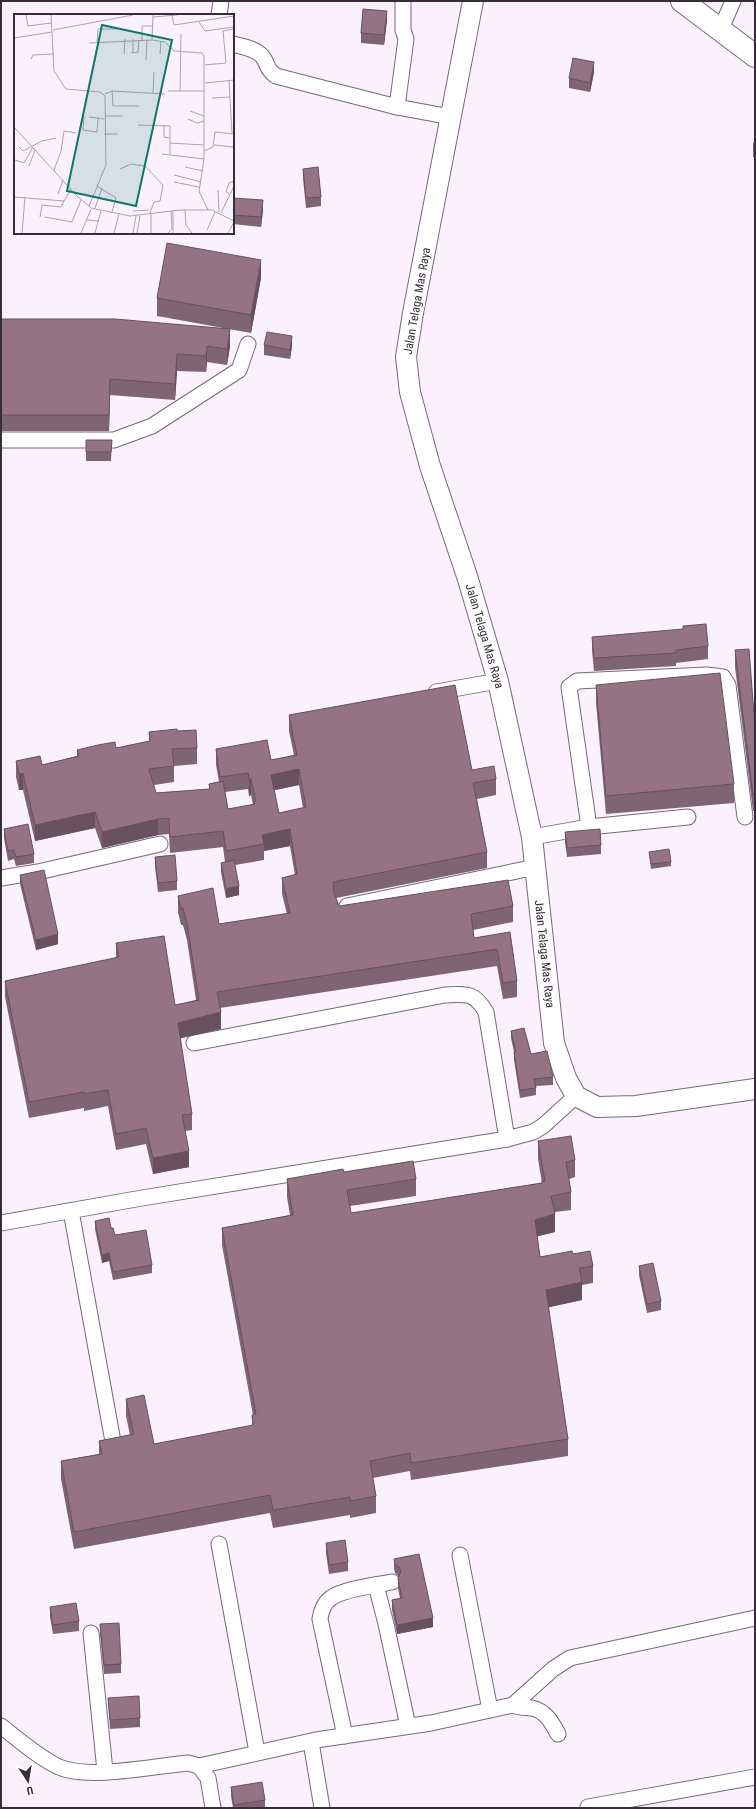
<svg xmlns="http://www.w3.org/2000/svg" width="756" height="1809" viewBox="0 0 756 1809" font-family="'Roboto Condensed',sans-serif">
<rect width="100%" height="100%" fill="#faf1fd"/>
<g fill="none" stroke-linecap="round" stroke-linejoin="round">
<g stroke="#796680" stroke-width="17">
<g id="minor">
<polyline points="219,15 221,1"/>
<polyline points="720,31 733,1"/>
<path d="M 233,44 C 243,47 255,48 262,56 C 269,65 265,68 276,76 L 397,107 L 451,117"/>
<polyline points="397,107 406,39 403,30 403,1"/>
<polyline points="1,440 114,440 152,426 239,370 248,344"/>
<polyline points="436,692 498,681"/>
<polyline points="589,827 569,687 577,681 707,675 723,677 728,685 745,817"/>
<polyline points="532,837 589,827 688,817"/>
<polyline points="1,878 38,872 160,844"/>
<polyline points="347,906 536,867"/>
<path d="M 194,1043 L 445,995 C 467,994 474,992 486,1012 L 507,1139"/>
<polyline points="71,1211 112,1436"/>
<polyline points="1,1223 142,1198 507,1139 533,1132 543,1126 576,1096"/>
<polyline points="219,1544 257,1752"/>
<polyline points="460,1555 490,1710"/>
<polyline points="376,1585 386,1624 408,1726"/>
<polyline points="91,1633 105,1771"/>
<path d="M 513,1705 C 520,1708 525,1707 532,1708 C 546,1711 552,1723 558,1734"/>
<path d="M 1,1726 C 19,1740 38,1757 59,1767 C 89,1780 154,1766 188,1763 L 199,1766 L 208,1778 L 213,1808"/>
<path d="M 345,1736 L 320,1619 C 321,1611 324,1603 331,1598 C 343,1589 377,1585 392,1582"/>
<polyline points="311,1742 322,1808"/>
<polyline points="199,1766 316,1740 431,1723 513,1705 553,1669 570,1658 755,1618"/>
<polyline points="588,1807 755,1777"/>
</g>
</g>
<g stroke="#796680" stroke-width="22">
<g id="major">
<path id="s1" d="M 473,1 L 413,313 L 406,357 L 410,392 L 430,466 L 467,576 L 498,681 L 532,837 L 554,1043 L 566,1078 L 576,1096 L 597,1107 L 636,1106 L 755,1089"/>
</g>
</g>
<g stroke="#796680" stroke-width="24">
<polyline id="highway" points="682,1 755,56"/>
</g>
<use href="#minor" stroke="#fff" stroke-width="15"/>
<use href="#major" stroke="#fff" stroke-width="20"/>
<use href="#highway" stroke="#fff" stroke-width="22"/>
</g>
<g fill="#7f6471" fill-rule="evenodd">
<polygon points="387,20 384,45 361,43 361,33"/>
<polygon points="594,72 590,92 569,88 569,78"/>
<polygon points="755,141 755,158 753,157 753,143"/>
<polygon points="303,169 321,197 321,206 306,208 303,178"/>
<polygon points="233,198 263,210 261,227 233,224"/>
<polygon points="261,278 251,333 157,316 157,298"/>
<polygon points="1,319 230,346 227,365 207,362 206,372 177,371 175,400 110,395 109,431 1,431"/>
<polygon points="264,345 292,346 290,359 264,355"/>
<polygon points="86,440 112,440 111,461 86,461"/>
<polygon points="592,637 708,646 708,659 676,663 676,666 594,671 592,650"/>
<polygon points="735,650 755,728 755,811 753,811 735,667"/>
<polygon points="596,685 734,784 734,803 606,814 596,703"/>
<path d="M 289,715 L 472,770 L 496,779 L 496,795 L 477,799 L 487,852 L 487,868 L 336,898 L 339,906 L 513,906 L 513,922 L 473,930 L 474,938 L 510,932 L 517,981 L 517,997 L 503,999 L 497,966 L 220,1008 L 221,1029 L 180,1038 L 192,1114 L 192,1130 L 185,1131 L 189,1167 L 153,1174 L 146,1144 L 116,1150 L 108,1106 L 84,1111 L 84,1108 L 29,1118 L 5,997 L 5,981 L 116,958 L 116,943 L 175,1005 L 196,1000 L 187,940 L 183,925 L 181,925 L 178,912 L 178,896 L 219,924 L 287,914 L 282,894 L 282,878 L 295,875 L 290,846 L 264,851 L 264,860 L 235,865 L 239,895 L 226,898 L 221,872 L 221,863 L 225,862 L 223,847 L 170,853 L 169,834 L 158,835 L 102,848 L 95,828 L 35,841 L 23,790 L 19,790 L 16,777 L 16,761 L 42,765 L 77,756 L 77,750 L 116,748 L 149,741 L 149,732 L 177,731 L 197,748 L 197,764 L 174,766 L 174,782 L 154,785 L 156,793 L 209,789 L 209,784 L 219,782 L 216,765 L 216,749 L 271,760 L 294,755 L 289,731 ZM 299,785 L 303,808 L 279,813 L 274,790 ZM 248,789 L 249,796 L 251,795 L 253,805 L 228,809 L 225,792 Z"/>
<polygon points="4,829 34,854 34,863 16,866 14,859 8,861 4,838"/>
<polygon points="565,832 601,845 601,854 567,857 565,842"/>
<polygon points="649,852 671,862 671,866 651,869"/>
<polygon points="155,857 177,881 177,890 158,892 155,866"/>
<polygon points="20,875 58,944 36,950 20,884"/>
<polygon points="511,1031 531,1054 553,1077 553,1085 536,1086 536,1095 520,1098 514,1060 514,1052 511,1038"/>
<polygon points="538,1141 575,1160 575,1177 569,1179 571,1192 571,1210 555,1212 555,1232 537,1236 540,1257 573,1254 593,1266 593,1283 582,1285 582,1300 548,1307 568,1439 568,1456 411,1480 410,1471 373,1478 376,1496 376,1513 350,1518 350,1515 273,1528 270,1513 74,1549 61,1479 61,1461 99,1454 99,1441 130,1435 126,1416 126,1399 154,1444 252,1426 252,1415 253,1415 222,1245 222,1228 290,1215 287,1197 287,1179 344,1172 416,1179 416,1196 350,1206 351,1213 542,1183 538,1159"/>
<polygon points="95,1221 111,1228 115,1235 152,1265 152,1273 113,1280 109,1261 102,1263 95,1229"/>
<polygon points="639,1266 661,1301 661,1310 647,1313 639,1275"/>
<polygon points="326,1543 348,1562 348,1571 329,1574 326,1553"/>
<polygon points="419,1554 433,1627 397,1634 392,1610 392,1600 400,1598 398,1589 398,1579 399,1577 395,1573 394,1569 394,1559"/>
<polygon points="50,1607 79,1621 79,1631 53,1634 50,1617"/>
<polygon points="100,1624 121,1664 121,1673 104,1674 100,1634"/>
<polygon points="108,1698 140,1718 140,1727 110,1729"/>
<polygon points="231,1787 265,1800 265,1808 233,1808 231,1796"/>
</g>
<g fill="#68515c">
<polygon points="387,11 387,20 384,45 384,35"/>
<polygon points="594,62 594,72 590,92 590,83"/>
<polygon points="263,200 263,210 261,227 261,217"/>
<polygon points="261,260 261,278 251,333 251,315"/>
<polygon points="230,329 230,346 227,365 227,349"/>
<polygon points="292,336 292,346 290,359 290,350"/>
<polygon points="207,346 207,362 206,372 206,356"/>
<polygon points="177,354 177,371 175,400 175,384"/>
<polygon points="110,379 110,395 109,431 109,415"/>
<polygon points="299,769 299,785 271,791 271,775"/>
<polygon points="23,773 23,790 19,790 19,774"/>
<polygon points="249,779 251,779 251,795 249,796"/>
<polygon points="95,812 95,828 35,841 35,825"/>
<polygon points="158,819 158,835 102,848 102,832"/>
<polygon points="290,829 290,846 264,851 264,844 262,835"/>
<polygon points="239,886 239,895 226,898 226,889"/>
<polygon points="58,934 58,944 36,950 36,940"/>
<polygon points="221,1012 221,1029 178,1039 178,1023"/>
<polygon points="189,1151 189,1167 153,1174 153,1158"/>
<polygon points="555,1214 555,1232 535,1237 535,1220"/>
<polygon points="109,1253 109,1261 102,1263 102,1255"/>
<polygon points="582,1282 582,1300 546,1308 546,1290"/>
<polygon points="433,1618 433,1627 397,1634 397,1625"/>
</g>
<g fill="#947483" stroke="#68515c" fill-rule="evenodd">
<polygon points="363,9 387,11 384,35 361,33"/>
<polygon points="573,58 594,62 590,83 569,78"/>
<polygon points="318,167 321,197 306,198 303,169"/>
<polygon points="233,198 263,200 261,217 233,215"/>
<polygon points="167,243 261,260 251,315 157,298"/>
<polygon points="1,319 115,319 230,329 227,349 207,346 206,356 177,354 175,384 110,379 109,415 1,415"/>
<polygon points="267,332 292,336 290,350 264,345"/>
<polygon points="86,440 112,440 111,452 86,452"/>
<polygon points="706,624 708,646 676,650 676,653 594,658 592,637 683,629 683,626"/>
<polygon points="749,649 755,728 755,794 753,795 735,650"/>
<polygon points="720,673 734,784 606,796 596,685"/>
<path d="M 455,685 L 472,770 L 494,766 L 496,779 L 473,783 L 487,852 L 333,882 L 334,893 L 339,906 L 508,880 L 513,906 L 471,914 L 474,938 L 510,932 L 517,981 L 503,983 L 497,949 L 217,992 L 221,1012 L 178,1023 L 192,1114 L 182,1115 L 189,1151 L 153,1158 L 146,1128 L 116,1134 L 108,1090 L 84,1094 L 84,1092 L 29,1102 L 5,981 L 119,957 L 116,943 L 164,936 L 175,1005 L 199,1000 L 187,924 L 183,908 L 181,909 L 178,896 L 213,888 L 219,924 L 290,913 L 282,878 L 297,874 L 290,829 L 262,835 L 264,844 L 226,851 L 223,831 L 170,837 L 169,818 L 158,819 L 102,832 L 95,812 L 35,825 L 23,773 L 19,774 L 16,761 L 40,756 L 42,765 L 79,756 L 77,750 L 98,745 L 115,742 L 116,748 L 150,741 L 149,732 L 177,729 L 177,731 L 196,730 L 197,748 L 172,749 L 174,766 L 149,769 L 156,793 L 210,789 L 209,784 L 223,781 L 228,809 L 255,804 L 254,802 L 256,801 L 251,779 L 249,779 L 248,773 L 220,777 L 216,749 L 267,740 L 271,760 L 297,755 L 289,715 ZM 299,769 L 306,807 L 279,813 L 271,775 Z"/>
<polygon points="28,824 34,854 16,857 14,850 8,851 4,829"/>
<polygon points="600,829 601,845 567,848 565,832"/>
<polygon points="669,849 671,862 651,864 649,852"/>
<polygon points="175,855 177,881 158,883 155,857"/>
<polygon points="234,860 239,886 226,889 221,863"/>
<polygon points="44,870 58,934 36,940 20,875"/>
<polygon points="524,1028 531,1054 547,1051 553,1077 534,1079 536,1088 520,1090 514,1052 516,1052 511,1031"/>
<polygon points="571,1136 575,1160 566,1162 571,1192 551,1196 555,1214 535,1220 540,1257 572,1251 573,1254 590,1251 593,1266 579,1268 582,1282 546,1290 568,1439 411,1463 410,1453 370,1461 376,1496 350,1501 350,1497 273,1510 270,1495 74,1532 61,1461 102,1454 99,1441 134,1434 126,1399 144,1395 154,1444 253,1425 252,1415 256,1414 222,1228 293,1215 287,1179 343,1169 344,1172 413,1161 416,1179 347,1190 351,1213 542,1183 542,1181 545,1181 538,1141"/>
<polygon points="109,1218 111,1228 113,1228 115,1235 146,1230 152,1265 113,1272 109,1253 102,1255 95,1221"/>
<polygon points="653,1263 661,1301 647,1304 639,1266"/>
<polygon points="345,1540 348,1562 329,1565 326,1543"/>
<polygon points="419,1554 433,1618 397,1625 392,1600 402,1598 398,1579 401,1571 399,1567 395,1564 394,1559"/>
<polygon points="76,1603 79,1621 53,1625 50,1607"/>
<polygon points="119,1623 121,1664 104,1665 100,1624"/>
<polygon points="139,1696 140,1718 110,1720 108,1698"/>
<polygon points="262,1782 265,1800 234,1805 231,1787"/>
</g>
<g text-anchor="middle" dominant-baseline="central" stroke-width="4" stroke-linejoin="round" paint-order="stroke">
<g font-size="12" fill="#362d38" stroke="#fff">
<text transform="translate(417 301) rotate(-80)">Jalan Telaga Mas Raya</text>
<text stroke="none"><textPath href="#s1" startOffset="653">Jalan Telaga Mas Raya</textPath></text>
<text stroke="none"><textPath href="#s1" startOffset="977">Jalan Telaga Mas Raya</textPath></text>
</g>
</g>
<g transform="translate(14 14)">
<rect width="220" height="220" fill="#faf1fd"/>
<path fill="none" stroke="#aca3ae" stroke-width="1" d="M 12,1 L 14,12 L 37,9M 37,1 L 40,57 L 52,75 L 86,78 L 91,82 L 92,151 L 75,192M 139,1 L 138,26 L 151,28 L 160,37 L 188,39 L 190,42 L 190,145 L 185,177 L 194,196M 158,2 L 160,11 L 220,2M 139,3 L 163,1M 185,8 L 191,17 L 220,13M 39,16 L 119,1M 0,24 L 38,18M 119,25 L 119,39M 128,26 L 128,12 L 139,12M 75,29 L 138,26M 83,29 L 84,15 L 104,15M 117,39 L 124,38 L 125,26M 110,40 L 111,25M 146,40 L 147,27M 17,45 L 19,41 L 40,40M 132,46 L 133,26M 191,51 L 212,49 L 209,17 L 220,15M 215,67 L 218,119M 191,69 L 220,66M 98,77 L 99,92 L 125,92M 154,77 L 191,77M 166,77 L 167,20M 139,79 L 140,58M 91,80 L 98,77 L 151,80M 198,84 L 216,83M 176,97 L 190,102M 70,102 L 69,116 L 83,118 L 84,104M 91,102 L 109,102M 75,103 L 90,105M 174,105 L 183,109 L 190,107M 124,111 L 156,112 L 156,140M 150,111 L 150,123 L 155,124M 0,113 L 62,181 L 77,194 L 116,202 L 166,196 L 198,196 L 220,207M 90,120 L 104,120M 156,129 L 190,131M 200,131 L 220,133M 5,133 L 9,137 L 28,127 L 42,124M 190,137 L 199,133 L 201,118 L 220,120M 148,140 L 190,145M 1,146 L 10,149 L 19,133M 15,152 L 21,136M 171,153 L 189,157M 106,155 L 117,150 L 131,152 L 149,171 L 146,187 L 140,188 L 136,199M 40,156 L 47,137 L 50,117 L 62,119M 160,161 L 187,168M 160,168 L 185,173M 83,172 L 102,184 L 98,198M 204,176 L 205,198M 44,180 L 49,166M 215,180 L 212,178 L 215,169 L 220,167M 0,183 L 50,187 L 57,175M 81,194 L 88,174M 171,196 L 172,211 L 178,219M 119,197 L 135,196M 159,197 L 159,219M 207,199 L 220,172M 137,200 L 137,219M 26,203 L 28,191 L 47,193 L 50,187M 31,203 L 58,208 L 67,186M 73,206 L 85,207M 193,216 L 201,198M 8,219 L 11,183M 67,219 L 77,195M 81,219 L 87,197M 100,219 L 105,200M 119,219 L 122,202M 123,219 L 126,202M 154,219 L 158,215 L 157,197M 214,219 L 220,208"/>
<path fill="#0f766e" fill-opacity="0.15" stroke="#0f766e" stroke-width="2" d="M 88,11 L 158,26 L 122,192 L 53,177 Z"/>
<rect width="220" height="220" fill="none" stroke="#362d38" stroke-width="2"/>
</g>
<rect width="756" height="1809" fill="none" stroke="#362d38" stroke-width="4"/>
<g transform="translate(28 1781) rotate(168)" stroke="#ffffff" stroke-width="3" paint-order="stroke">
<path d="M0-3L7 15L0 10L-7 15Z" fill="#362d38"/>
<text y="-6" font-size="11" font-weight="bold" text-anchor="middle" fill="#362d38">U</text>
</g>
</svg>
